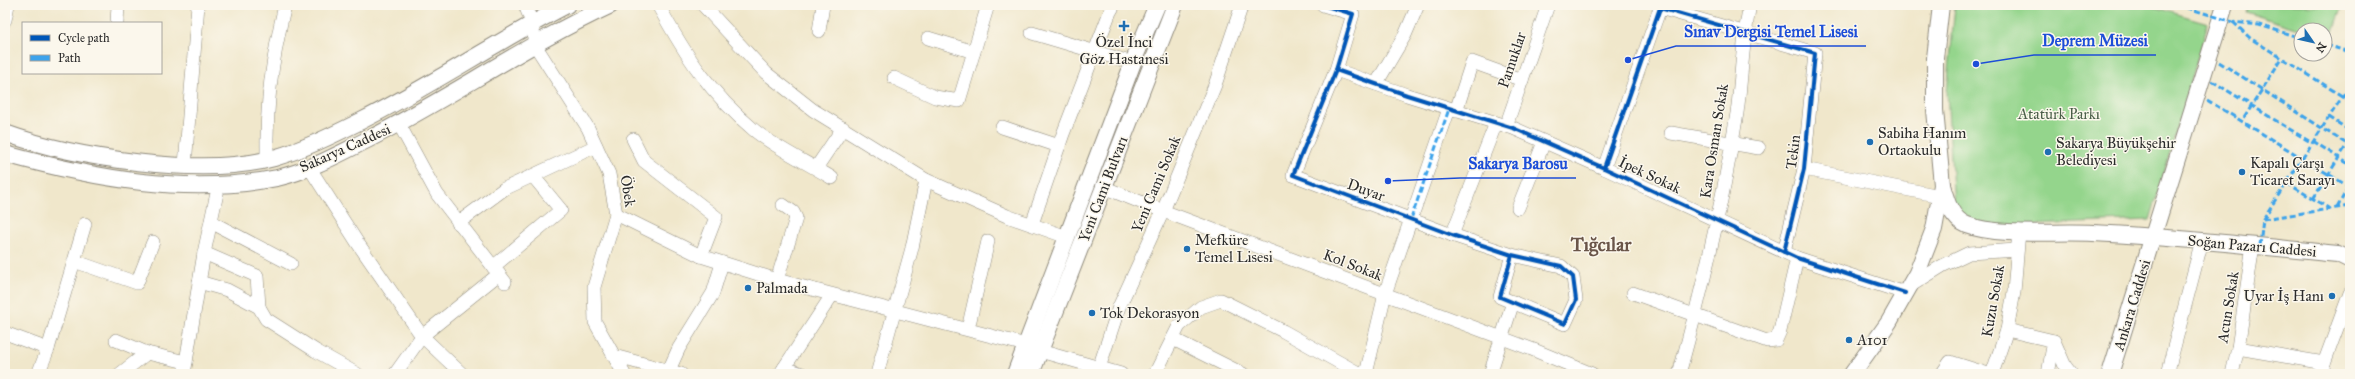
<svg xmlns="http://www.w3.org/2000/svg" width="2355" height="379" viewBox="0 0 2355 379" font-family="'IM FELL Great Primer',serif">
<rect width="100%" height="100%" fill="#fbf7ec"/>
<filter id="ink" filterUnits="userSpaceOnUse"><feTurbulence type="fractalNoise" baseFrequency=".025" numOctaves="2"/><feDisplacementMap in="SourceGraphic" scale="8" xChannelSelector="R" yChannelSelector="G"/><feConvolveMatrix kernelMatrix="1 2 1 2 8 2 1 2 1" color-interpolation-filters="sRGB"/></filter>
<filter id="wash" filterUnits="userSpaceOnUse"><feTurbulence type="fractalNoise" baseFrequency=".012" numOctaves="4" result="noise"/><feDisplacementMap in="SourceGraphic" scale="16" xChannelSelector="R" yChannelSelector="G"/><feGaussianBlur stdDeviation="0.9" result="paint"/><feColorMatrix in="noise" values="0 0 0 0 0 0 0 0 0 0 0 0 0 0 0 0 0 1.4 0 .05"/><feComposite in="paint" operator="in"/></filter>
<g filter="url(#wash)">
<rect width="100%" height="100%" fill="#f0e7cb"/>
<g fill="#94d58c" stroke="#60805c">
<polygon points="1955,5 2147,5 2208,23 2150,220 1985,227 1969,219 1954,207 1947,92"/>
<polygon points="2248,5 2342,5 2330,40 2325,38 2325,30 2301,30 2246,12"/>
</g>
</g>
<g filter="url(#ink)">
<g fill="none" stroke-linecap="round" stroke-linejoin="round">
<g stroke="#8e897b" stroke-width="14">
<g id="minor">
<polyline points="525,5 532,23 535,45 588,128 609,174 616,214 594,287 595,322 624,374"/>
<path d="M 658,5 C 686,56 709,92 754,130 C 776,148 808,163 832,178"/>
<polyline points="703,5 766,73 813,110 926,180 1007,216 1067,237"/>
<polyline points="1323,5 1353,14 1336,70 1293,175 1452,235 1512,255 1561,266 1573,277 1576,300 1565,324 1500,297 1512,255"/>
<polyline points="5,20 8,5"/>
<polyline points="117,23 118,5"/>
<polyline points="819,31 823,5"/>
<polyline points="1032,33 1133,63"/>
<polyline points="928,38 974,52"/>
<polyline points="1336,70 1407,95 1513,128 1604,168 1797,258 1905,293"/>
<polyline points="894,78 935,97 959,101 988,5"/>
<polyline points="1376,84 1405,35 1418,5"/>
<polyline points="1456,111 1472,62 1522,80"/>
<polyline points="399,124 437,194 505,282"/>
<polyline points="1506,126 1548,5"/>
<polyline points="1002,127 1059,146"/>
<polyline points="1671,133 1759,148"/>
<polyline points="633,139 644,161 716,217 701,256"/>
<path d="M 267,159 C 266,102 272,60 285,5"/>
<polyline points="185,165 198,5"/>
<polyline points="309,167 357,242 422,336 462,374"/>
<polyline points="816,168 843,128"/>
<polyline points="1604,168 1660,8 1815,53 1804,169 1784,252"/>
<polyline points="1804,169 1940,196"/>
<polyline points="1103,187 1163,211 1534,350 1592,374"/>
<polyline points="1518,208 1544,142"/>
<polyline points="616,214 701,256 777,280 1026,345"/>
<polyline points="211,222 291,264"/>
<polyline points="458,223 504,189 596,146"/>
<polyline points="1032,224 1063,134 1110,12 1114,5"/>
<polyline points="1452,235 1496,123"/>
<polyline points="204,253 257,276 259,307"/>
<polyline points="74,261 137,283 153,242"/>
<polyline points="493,267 561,210 533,176"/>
<polyline points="777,280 796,218 793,212 783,205"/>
<polyline points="199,282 227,290 259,307 266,319 316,351 357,374"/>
<polyline points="1910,286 1942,266 1969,253 2017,250"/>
<polyline points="1633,293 1767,341 1776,340 1780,331 1797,258"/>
<polyline points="968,329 988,241"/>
<polyline points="2007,330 2054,341 2048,374"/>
<polyline points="5,333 48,349"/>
<polyline points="1173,339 1243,374"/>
<polyline points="116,340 147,353 186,362"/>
<polyline points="2054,341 2065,366 2071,374"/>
<polyline points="2238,348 2324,363"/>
<polyline points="1040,351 1121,374"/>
<polyline points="614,356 681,374"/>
<polyline points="784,368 802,374"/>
<polyline points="669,370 679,348 713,293 722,263"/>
<polyline points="38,374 48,349 85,224"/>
<polyline points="120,374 147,353"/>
<polyline points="184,374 204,253 219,184"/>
<polyline points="395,374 422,336 499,274"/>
<polyline points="780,374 832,295"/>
<polyline points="877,374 912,248 926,180"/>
<polyline points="1097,374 1119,307 1163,211 1215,85 1242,5"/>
<polyline points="1155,374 1179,326 1201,307 1221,300 1283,331 1360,374"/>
<polyline points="1366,374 1385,294 1449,109"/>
<polyline points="1490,374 1513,302"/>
<path d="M 1679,374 C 1703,288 1723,201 1737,113 C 1742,77 1742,41 1750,5"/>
<polyline points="1942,374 1950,362 1988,374"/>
<polyline points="1992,374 2007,330 2014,292 2019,231"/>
<polyline points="2167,374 2202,241"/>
<polyline points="2232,374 2238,348 2253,245"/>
<polyline points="2320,374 2350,293"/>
</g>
</g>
<g stroke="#8e897b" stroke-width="18">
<g id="major">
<path d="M 5,133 C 74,158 203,178 274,158 C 305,149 333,135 361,121 C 431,86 497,41 567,5"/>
<path d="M 5,154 C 93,178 186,196 277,178 C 308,171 339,154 367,140 C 450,98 526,44 611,5"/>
<path d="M 1942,185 C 1946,200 1951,219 1967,225 C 1999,237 2057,231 2093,233 C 2175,237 2256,246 2338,254 L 2350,260"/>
<polyline points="1015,374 1137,52 1157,5"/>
<polyline points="1031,374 1175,5"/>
<polyline points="1852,374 1889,322 1917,273 1934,229 1942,185 1935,110 1935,58 1941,5"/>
<polyline points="2110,374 2225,5"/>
</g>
</g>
<use href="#minor" stroke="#fff" stroke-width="13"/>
<use href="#major" stroke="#fff" stroke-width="16"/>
<g stroke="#3ea3eb" stroke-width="3" stroke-dasharray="6 3" stroke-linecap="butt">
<polyline points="2178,5 2233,22 2259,25 2301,38"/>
<polyline points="2233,22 2250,38 2350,101"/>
<polyline points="2325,45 2350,52"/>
<polyline points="2219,62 2350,146"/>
<polyline points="2212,81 2312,143"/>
<polyline points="2207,100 2346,185 2350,190"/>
<polyline points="2329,117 2350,131"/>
<polyline points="2244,118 2282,58"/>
<polyline points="2313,141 2350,165"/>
<polyline points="2287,183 2330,209"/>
<polyline points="2313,199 2350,140"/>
<polyline points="2337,208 2350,184"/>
<polyline points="1411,219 1449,109"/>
<polyline points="2263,219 2350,206"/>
<polyline points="2260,246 2263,219 2350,85"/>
<polyline points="2347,258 2350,251"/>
</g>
<g stroke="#fbf7ec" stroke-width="6">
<g id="cycleway">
<polyline points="1323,5 1353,14 1336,70 1293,175 1452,235 1512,255 1561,266 1573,277 1576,300 1565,324 1500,297 1512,255"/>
<polyline points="1336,70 1407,95 1513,128 1604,168 1797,258 1905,293"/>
<polyline points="1604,168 1660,8 1815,53 1804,169 1784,252"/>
</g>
</g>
<use href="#cycleway" stroke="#0057b8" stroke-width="4"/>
</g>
</g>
<g fill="#1f6fb2" stroke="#fbf7ec" stroke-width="1.5">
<path d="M1122 20h4v4h4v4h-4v4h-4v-4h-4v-4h4z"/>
<circle cx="1870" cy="142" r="4"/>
<circle cx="2048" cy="152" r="4"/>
<circle cx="2242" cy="172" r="4"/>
<circle cx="1187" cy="249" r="4"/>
<circle cx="748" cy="288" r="4"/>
<circle cx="2332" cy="296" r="4"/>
<circle cx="1092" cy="313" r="4"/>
<circle cx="1849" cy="340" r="4"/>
</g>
<g text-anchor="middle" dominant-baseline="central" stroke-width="3" stroke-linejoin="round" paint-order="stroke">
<g font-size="15" fill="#2b2b2b" stroke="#fbf7ec" text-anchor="start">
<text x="1124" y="42" text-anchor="middle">Özel İnci<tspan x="1124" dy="17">Göz Hastanesi</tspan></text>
<text x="1878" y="133">Sabiha Hanım<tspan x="1878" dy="17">Ortaokulu</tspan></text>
<text x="2056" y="143">Sakarya Büyükşehir<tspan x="2056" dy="17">Belediyesi</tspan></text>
<text x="2250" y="163">Kapalı Çarşı<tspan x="2250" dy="17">Ticaret Sarayı</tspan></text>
<text x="1195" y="240">Mefküre<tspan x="1195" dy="17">Temel Lisesi</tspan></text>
<text x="756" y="288">Palmada</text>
<text x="2324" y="296" text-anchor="end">Uyar İş Hanı</text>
<text x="1100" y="313">Tok Dekorasyon</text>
<text x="1857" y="340">A101</text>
</g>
<g font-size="15" fill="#2b2b2b" stroke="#fbf7ec">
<text transform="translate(1512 60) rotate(-71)">Pamuklar</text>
<text transform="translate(1714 141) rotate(-81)">Kara Osman Sokak</text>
<text transform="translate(345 148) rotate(-24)">Sakarya Caddesi</text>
<text transform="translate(1793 152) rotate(-83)">Tekin</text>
<text transform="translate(1650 175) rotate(25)">İpek Sokak</text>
<text transform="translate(1156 184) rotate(-67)">Yeni Cami Sokak</text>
<text transform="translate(1103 189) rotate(-69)">Yeni Cami Bulvarı</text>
<text transform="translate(1366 190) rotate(20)">Duyar</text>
<text transform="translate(628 191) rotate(81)">Öbek</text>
<text transform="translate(2252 246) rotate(5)">Soğan Pazarı Caddesi</text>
<text transform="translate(1353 265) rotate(21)">Kol Sokak</text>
<text transform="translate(1993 301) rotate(-80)">Kuzu Sokak</text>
<text transform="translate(2132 305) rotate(-73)">Ankara Caddesi</text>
<text transform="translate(2228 307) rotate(-81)">Acun Sokak</text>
</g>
<g font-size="15" fill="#4a5e48" stroke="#fbf7ec">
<text x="2059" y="114">Atatürk Parkı</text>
</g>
<g font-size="19" font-weight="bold" fill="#6a5549" stroke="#fbf7ec">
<text x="1601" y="244">Tığcılar</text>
</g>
</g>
<path fill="none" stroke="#1d4ed8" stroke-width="1.5" d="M1628 60L1676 46H1866M1976 64L2034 55H2156M1388 181L1460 178H1576"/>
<g fill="#1d4ed8" stroke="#fbf7ec" stroke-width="1.5">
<circle cx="1628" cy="60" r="4"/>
<circle cx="1976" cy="64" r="4"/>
<circle cx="1388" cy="181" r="4"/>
</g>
<g font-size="16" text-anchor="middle" font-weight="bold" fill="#1d4ed8" stroke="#fbf7ec" stroke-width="3" stroke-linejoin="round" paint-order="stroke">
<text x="1771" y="37">Sınav Dergisi Temel Lisesi</text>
<text x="2095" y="46">Deprem Müzesi</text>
<text x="1518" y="169">Sakarya Barosu</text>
</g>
<rect width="2355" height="379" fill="none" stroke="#fbf7ec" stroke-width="20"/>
<rect x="22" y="22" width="140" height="52" fill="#fbf7ec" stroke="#a8a59f"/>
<rect x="30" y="35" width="20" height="6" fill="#0057b8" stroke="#a8a59f"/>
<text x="58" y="42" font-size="12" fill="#2b2b2b">Cycle path</text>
<rect x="30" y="55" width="20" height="6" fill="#3ea3eb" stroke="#a8a59f"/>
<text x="58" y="62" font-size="12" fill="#2b2b2b">Path</text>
<g transform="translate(2313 42) rotate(124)"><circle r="19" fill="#fbf7ec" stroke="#a8a59f"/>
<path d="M0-3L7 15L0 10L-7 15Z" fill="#1f6fb2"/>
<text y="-6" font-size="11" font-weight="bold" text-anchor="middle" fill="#2b2b2b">N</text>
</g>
</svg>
